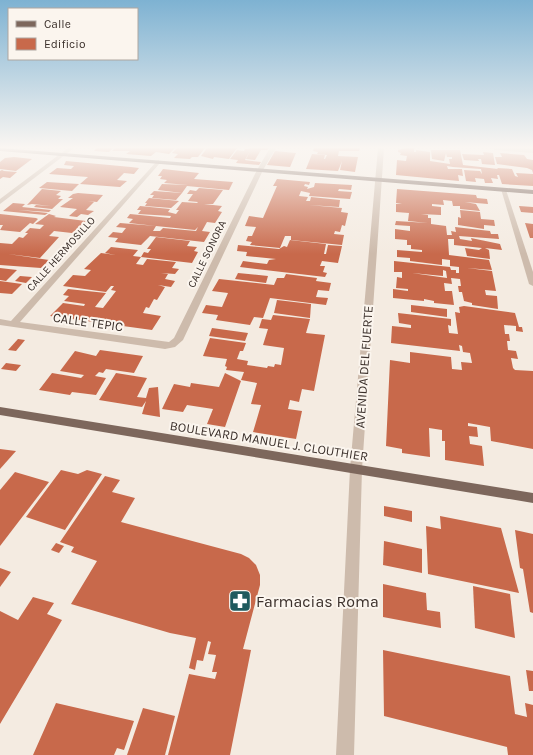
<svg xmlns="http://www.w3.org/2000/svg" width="533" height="755" viewBox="0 0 533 755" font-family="Karla,sans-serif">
<rect width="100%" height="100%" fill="#f4ebe1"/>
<g fill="#c8694b" fill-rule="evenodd">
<polygon points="97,148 113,148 109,152 94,151"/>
<polygon points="115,148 175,148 169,154 156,152 151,156 126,154 130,151 112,151"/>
<polygon points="177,148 205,148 198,157 192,157 190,159 174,158 178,154 172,153"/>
<polygon points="207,148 237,148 229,159 214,157 213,159 201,156"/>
<polygon points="252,148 269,148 267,150 261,150 255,160 246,159 250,151 245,160 261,162 259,165 236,163 238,160 230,159 237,150 244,151 245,149"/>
<polygon points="314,148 360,148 359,151 339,151 338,156 358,157 355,172 340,170 342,161 338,171 306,169 312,154 325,155 324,159 325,159 327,155 317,154 318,152 313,151"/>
<polygon points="406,148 414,148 414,152 416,152 416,150 430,152 430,161 450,164 449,159 452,159 452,157 447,157 446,153 444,161 432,159 431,150 460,150 463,165 498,169 497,168 512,169 515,176 518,177 516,173 533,174 533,186 502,184 499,175 497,175 498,179 491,178 493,183 485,183 484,179 475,178 476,182 466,181 464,170 480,171 482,174 481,169 453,167 447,166 448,169 462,169 463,176 458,175 459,181 396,175 397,160 406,161 407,156 400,155 401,153 398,152 398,150"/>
<polygon points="275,151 296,153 290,167 267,165"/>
<polygon points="483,152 493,153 495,165 482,164 481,159 478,159 479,161 464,160 462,154 484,155"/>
<polygon points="500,153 524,155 527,159 533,160 533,173 532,170 527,168 497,164 495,157 502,157"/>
<polygon points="14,157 32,159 16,171 0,169 0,162 5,158"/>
<polygon points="66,161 131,167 139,168 134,174 124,173 117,180 127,181 120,187 80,184 88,177 49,174 57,168 71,169 74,166 64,165"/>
<polygon points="163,169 199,173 194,179 233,182 229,190 187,186 182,193 158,190 162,184 188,185 164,183 167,180 160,179 162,176 158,176"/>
<polygon points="2,170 4,171 17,172 10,178 3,177 0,179 0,171"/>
<polygon points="277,179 310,182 309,185 305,184 304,186 308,187 307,189 314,187 315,183 352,185 351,190 339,189 338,191 352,192 350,199 309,196 310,193 301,191 299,196 308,197 306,201 310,201 311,197 340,200 339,207 309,205 342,208 341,212 348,213 345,226 342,225 340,232 335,231 334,234 344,235 342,245 291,240 291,236 285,236 280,248 250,245 252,242 246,241 248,236 252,236 256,227 245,226 249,216 263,218 277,186 273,186"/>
<polygon points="47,182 79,184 72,191 39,188"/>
<polygon points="199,188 223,190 213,204 204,204 222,206 218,211 222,212 215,223 207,222 202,231 210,232 204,242 150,236 141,245 115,242 118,238 108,237 113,232 122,233 126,228 116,227 120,223 156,226 153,231 160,231 163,228 196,231 198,227 195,230 156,226 129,223 133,219 127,218 130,214 170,218 171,216 138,214 141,210 137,210 140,206 170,209 168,212 176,214 179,210 176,210 182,202 197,203 198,202 188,201 193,194 187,194 190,190 196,191"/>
<polygon points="42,189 61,191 56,195 61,196 58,199 63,199 52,209 34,207 36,205 51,206 32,204 27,205"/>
<path d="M 397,189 L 476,195 L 477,198 L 487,199 L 488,204 L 465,202 L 476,204 L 480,211 L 460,209 L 460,206 L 453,206 L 452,201 L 443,200 L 444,205 L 432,204 L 432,206 L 441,207 L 441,215 L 421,214 L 428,215 L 428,218 L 431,218 L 431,224 L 446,226 L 447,235 L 452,235 L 451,231 L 456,232 L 455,227 L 490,231 L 491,234 L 498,234 L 499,239 L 459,236 L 460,239 L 472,241 L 471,238 L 500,244 L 502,250 L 485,248 L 489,250 L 490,259 L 467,256 L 465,248 L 479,250 L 482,248 L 454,245 L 454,239 L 448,239 L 449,255 L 489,260 L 492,270 L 467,268 L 492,271 L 496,291 L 485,290 L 486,295 L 497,296 L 498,309 L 472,305 L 472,303 L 464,301 L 462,292 L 459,292 L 458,286 L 461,286 L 460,279 L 451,278 L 452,284 L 444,283 L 445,291 L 452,291 L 454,305 L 434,303 L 434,301 L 424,299 L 424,301 L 393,298 L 393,289 L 408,291 L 408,289 L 396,288 L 397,277 L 402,278 L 402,272 L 394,272 L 394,261 L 450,267 L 451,270 L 456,270 L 456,273 L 459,273 L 459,267 L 450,266 L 450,260 L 442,259 L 442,265 L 410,261 L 410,258 L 397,257 L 397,250 L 422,252 L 422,250 L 411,249 L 411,245 L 407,245 L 407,240 L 395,239 L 395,229 L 410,231 L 410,226 L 395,225 L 396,221 L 428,223 L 408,221 L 409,213 L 396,212 L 396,204 L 402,203 L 396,203 ZM 443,270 L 446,271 L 447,278 L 412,273 L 443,276 Z"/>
<polygon points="154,191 182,193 176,200 152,198 154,195 150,195"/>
<polygon points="78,193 103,195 97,202 88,201 94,202 86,210 94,211 88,215 81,214 77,217 69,216 77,209 60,207 73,198 68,198 73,194"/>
<polygon points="149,198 179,201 171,208 145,206 147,203 145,203"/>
<polygon points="13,203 25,204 22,207 51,210 49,212 18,210 48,213 45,215 3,211"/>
<polygon points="519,206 533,207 533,213 521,212"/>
<polygon points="460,210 480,212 481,219 494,220 495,226 484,225 484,229 458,225 458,217 461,218"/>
<polygon points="0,214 36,218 38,219 33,224 30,223 20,232 0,230 3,225 0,225"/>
<polygon points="49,214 56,216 54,217 86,221 72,233 54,231 49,236 59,237 40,258 8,254 49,260 41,268 0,265 0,243 12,244 19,237 23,238 28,233 25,233 30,228 40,229 44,225 35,224"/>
<polygon points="525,223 533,224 533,238 530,238"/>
<polygon points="156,237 190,241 187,246 197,247 194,251 198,252 192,263 141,257 144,252 148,253 151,249 147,249"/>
<polygon points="290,240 326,244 324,254 326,254 328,245 342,246 338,263 322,261 320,266 325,266 323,272 327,273 325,277 240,267 243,261 267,264 269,260 276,259 246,256 247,252 237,251 238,245 279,249 284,246 287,247"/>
<polygon points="111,247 138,250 133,256 141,257 136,264 143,265 147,259 176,262 172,268 179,269 175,274 161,273 168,274 165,279 175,281 171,287 158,285 165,287 157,300 154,299 149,308 146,307 143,313 161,316 152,330 50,316 63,303 84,306 85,304 64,301 69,296 63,295 68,289 106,293 95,307 103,308 116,291 111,290 114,286 111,286 106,292 63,286 73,275 85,276 91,270 84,269 101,253 116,255 105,253"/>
<polygon points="0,268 17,270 6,281 0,280"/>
<polygon points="238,273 268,276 266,283 235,279"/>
<polygon points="286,274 317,278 316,281 331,283 329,291 318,290 316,297 328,298 326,305 270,298 263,318 254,317 250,325 216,320 218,315 202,313 206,305 222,307 228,293 212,291 219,279 274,285 277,278 284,278"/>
<polygon points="20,276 32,277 26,283 15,281"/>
<polygon points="0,281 22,284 12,294 0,293"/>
<polygon points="277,300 311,304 310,318 274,313"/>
<polygon points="411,305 447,309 447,317 411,312"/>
<polygon points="464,306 515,313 519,327 522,327 523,332 516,331 516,326 504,325 505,334 509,334 510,341 507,341 508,350 516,351 518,359 511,358 513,368 515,370 533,371 533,449 491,441 490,427 468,423 468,426 477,427 478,437 469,436 470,444 482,446 484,466 445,460 445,441 442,441 442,430 429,428 430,457 402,453 402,449 386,446 390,360 410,363 410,352 451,357 452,369 462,370 461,362 472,363 470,353 463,352 462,346 459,345 460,351 391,343 392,326 411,328 411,325 399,323 398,313 451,319 451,326 448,325 449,333 458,334 455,312 460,313 459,307"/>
<polygon points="273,315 310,319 306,333 325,335 314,391 302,389 299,402 290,400 288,409 302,411 296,439 253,432 261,405 251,404 257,383 241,380 244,372 226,370 227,367 225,366 227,359 203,356 210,338 246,343 243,351 240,351 237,359 248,361 247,365 267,368 268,366 274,367 275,364 281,365 284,348 263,345 268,329 259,328 262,319 271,320"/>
<polygon points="212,328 248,333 245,341 209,336"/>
<polygon points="18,339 25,340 16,351 8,350"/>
<polygon points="100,350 143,356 134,373 106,369 103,373 99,372 95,376 106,378 96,395 72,392 70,395 39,390 52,373 81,378 84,375 60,371 75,351 96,356"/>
<polygon points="6,363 21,365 16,371 1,369"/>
<polygon points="116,373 147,378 137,397 146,398 149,388 158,387 160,417 142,414 146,401 142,407 99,400"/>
<polygon points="225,373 241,381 225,427 207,424 213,409 187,405 183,412 162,409 174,384 190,387 191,383 219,387"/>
<polygon points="0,449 16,451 0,469"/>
<polygon points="61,470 78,474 87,470 102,474 65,530 26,517"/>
<polygon points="15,472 49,482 0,546 0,490"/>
<polygon points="105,476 120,480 112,492 135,498 121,522 241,554 249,558 256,565 260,575 260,585 243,649 251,650 230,755 168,755 189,674 215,679 217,672 212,672 216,655 208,654 211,642 208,641 203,661 197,660 195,670 189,668 196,638 170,633 71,604 97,561 71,552 74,547 60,542"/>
<polygon points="384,506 412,511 412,522 384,516"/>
<polygon points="440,516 501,528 519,593 428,574 426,526 441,529"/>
<polygon points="515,530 533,534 533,613 530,612 523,569 520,568"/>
<polygon points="384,541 422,549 422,573 383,565"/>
<polygon points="56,543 64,546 59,553 51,550"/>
<polygon points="0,568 11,572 0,587"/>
<polygon points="383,584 426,593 427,610 440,612 441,628 383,617"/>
<polygon points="473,586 510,594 515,638 475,628"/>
<polygon points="33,597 54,603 47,614 62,620 0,724 0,611 18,620"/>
<polygon points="383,650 510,676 515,714 527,717 525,703 533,705 533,755 508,755 507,747 384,716"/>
<polygon points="526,670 533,671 533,691 529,691"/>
<polygon points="56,703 134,721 124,750 117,748 114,755 33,755"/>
<polygon points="143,708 175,716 165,755 127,755"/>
</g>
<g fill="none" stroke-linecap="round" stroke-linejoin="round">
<g fill="#cdbbac" fill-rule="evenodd">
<polygon points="68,148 74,148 0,204 0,199"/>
<polygon points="270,148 276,148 263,170 183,340 175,347 165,349 0,325 0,319 11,321 158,160 161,162 160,163 20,322 169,342 174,338 257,170"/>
<polygon points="378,148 384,148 362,469 354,755 336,755 350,469"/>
<polygon points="492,148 533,149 533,153 495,150"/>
<polygon points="501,189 506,190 533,272 533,286 529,284"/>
</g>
<g fill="#7d675c" fill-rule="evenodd">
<polygon points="0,148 533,190 533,194 0,151"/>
<polygon points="0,407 533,493 533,503 0,415"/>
</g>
</g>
<linearGradient id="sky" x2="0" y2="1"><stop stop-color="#7eb2d2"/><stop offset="0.58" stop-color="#faf6f2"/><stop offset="1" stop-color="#faf6f2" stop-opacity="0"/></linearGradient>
<rect width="533" height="254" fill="url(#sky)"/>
<defs>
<g id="pharmacy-square" transform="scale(1.15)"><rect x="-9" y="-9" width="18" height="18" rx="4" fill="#1f5a5e" stroke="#fbf5ee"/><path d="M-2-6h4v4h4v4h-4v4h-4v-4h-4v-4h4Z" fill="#fff"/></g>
</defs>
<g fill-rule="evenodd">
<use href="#pharmacy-square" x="240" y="601"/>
</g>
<g text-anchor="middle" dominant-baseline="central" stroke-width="4" stroke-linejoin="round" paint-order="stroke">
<g font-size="11" fill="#3b302b" stroke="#fbf5ee">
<text transform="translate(61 254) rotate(-48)">CALLE HERMOSILLO</text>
<text transform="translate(207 254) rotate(-64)">CALLE SONORA</text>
</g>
<g font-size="13" fill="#3b302b" stroke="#fbf5ee">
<text transform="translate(88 322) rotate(8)">CALLE TEPIC</text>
<text transform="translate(364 367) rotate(-86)">AVENIDA DEL FUERTE</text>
<text transform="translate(269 441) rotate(9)">BOULEVARD MANUEL J. CLOUTHIER</text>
</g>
<g font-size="16" fill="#3b302b" stroke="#fbf5ee" text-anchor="start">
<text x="256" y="601">Farmacias Roma</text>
</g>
</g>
<rect x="8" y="8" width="130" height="52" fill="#fbf5ee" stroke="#aea6a0"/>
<rect x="16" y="21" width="20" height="6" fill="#7d675c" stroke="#aea6a0"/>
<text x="44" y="28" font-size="12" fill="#3b302b">Calle</text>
<rect x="16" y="38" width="20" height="12" fill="#c8694b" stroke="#aea6a0"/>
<text x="44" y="48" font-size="12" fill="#3b302b">Edificio</text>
</svg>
